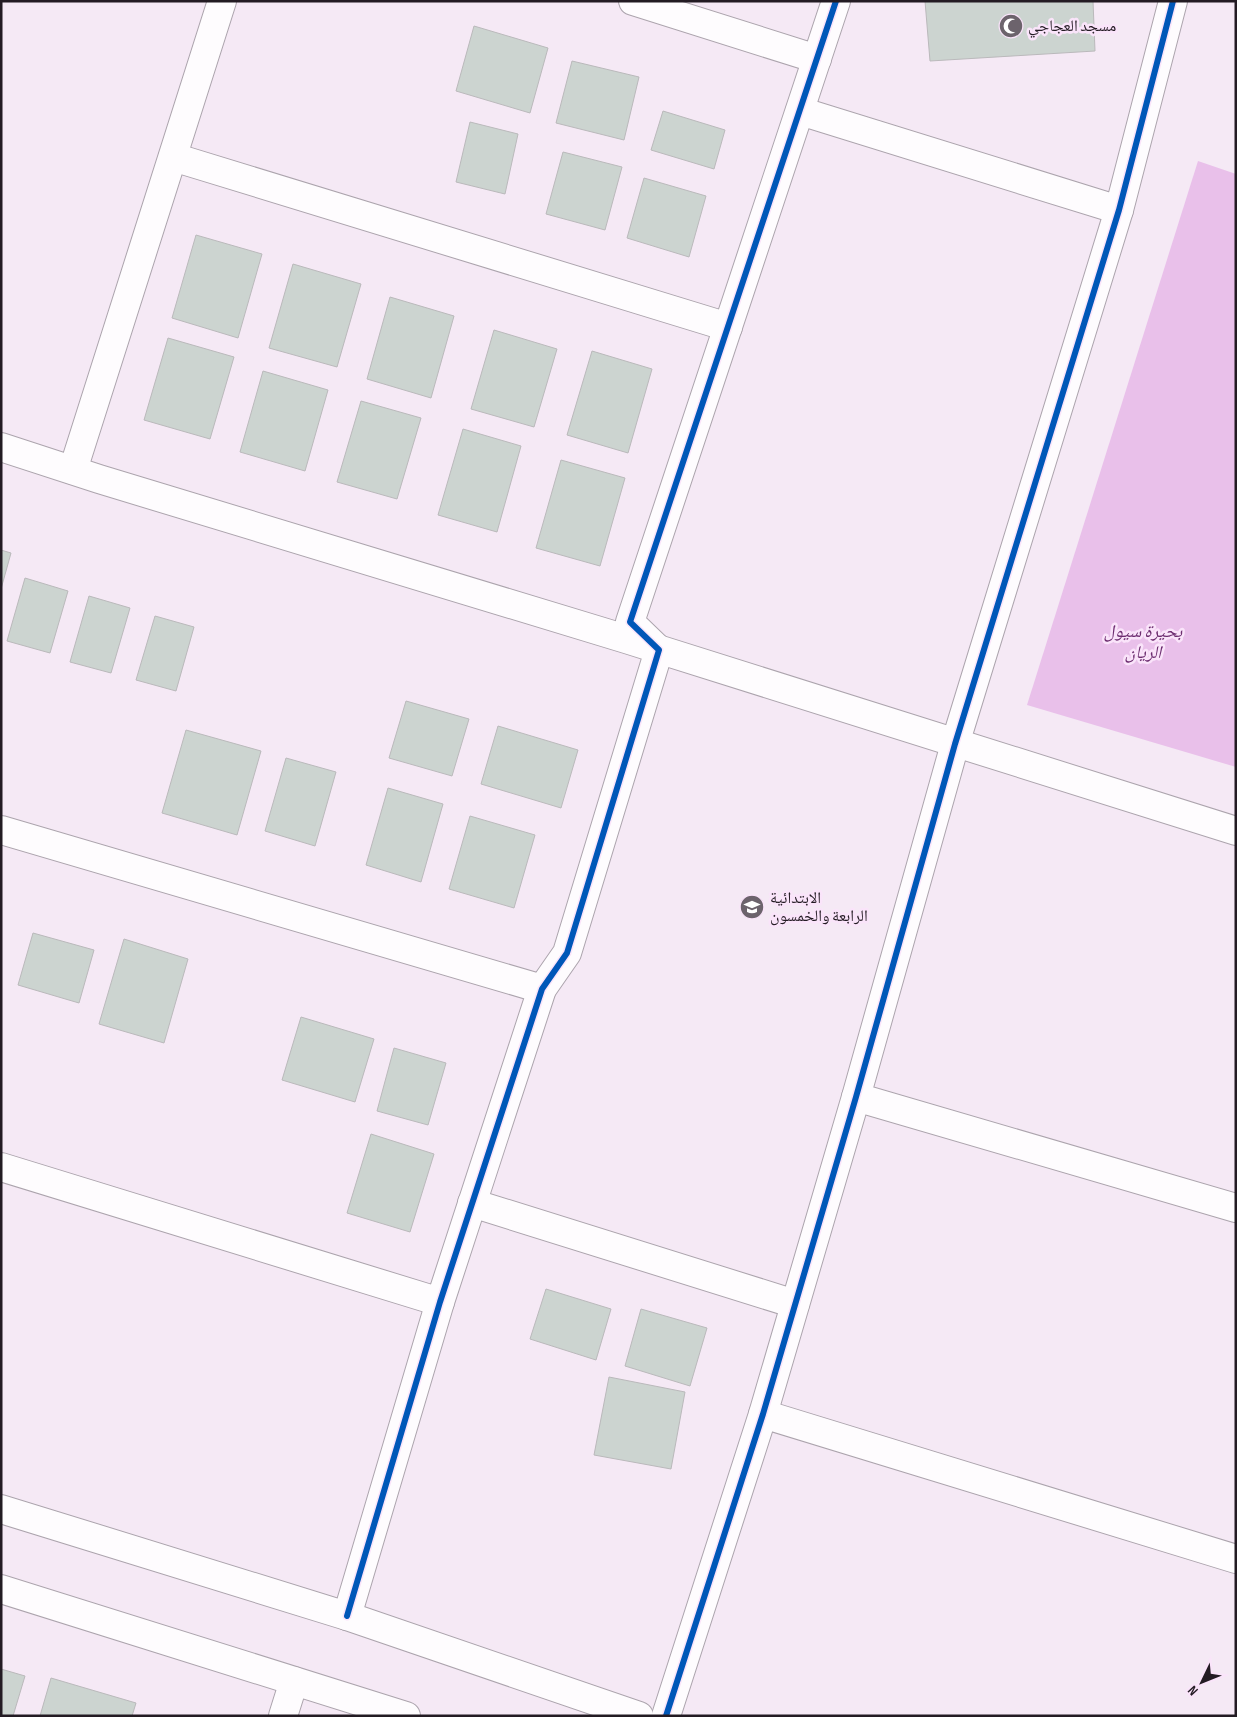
<svg xmlns="http://www.w3.org/2000/svg" width="1237" height="1717" viewBox="0 0 1237 1717" font-family="'Sofia Sans Condensed','Noto Naskh Arabic',sans-serif">
<rect width="100%" height="100%" fill="#f5e9f5"/>
<polygon fill="#e9c0ea" points="1198,161 1236,174 1236,767 1027,705"/>
<g fill="#ccd4d0" stroke="#bab9bb">
<polygon points="925,1 1093,1 1095,51 930,61"/>
<polygon points="474,26 548,48 530,113 456,91"/>
<polygon points="572,61 639,77 624,140 556,123"/>
<polygon points="663,111 725,130 714,169 651,150"/>
<polygon points="470,122 518,134 505,194 456,182"/>
<polygon points="563,152 622,167 605,230 546,214"/>
<polygon points="644,178 706,196 689,257 627,238"/>
<polygon points="196,235 262,254 238,338 172,318"/>
<polygon points="293,264 361,284 337,367 269,348"/>
<polygon points="390,297 454,316 431,398 367,379"/>
<polygon points="494,330 557,349 534,427 471,409"/>
<polygon points="168,338 234,357 210,439 144,420"/>
<polygon points="592,351 652,369 628,453 567,435"/>
<polygon points="263,371 328,390 305,471 240,452"/>
<polygon points="361,401 421,418 397,499 337,482"/>
<polygon points="463,429 521,446 497,532 438,515"/>
<polygon points="561,460 625,478 600,566 536,548"/>
<polygon points="1,550 11,553 1,589"/>
<polygon points="25,578 68,591 50,653 7,641"/>
<polygon points="89,596 130,608 111,673 70,662"/>
<polygon points="155,616 194,627 176,691 136,680"/>
<polygon points="406,701 469,719 452,776 389,758"/>
<polygon points="498,726 578,750 561,808 481,784"/>
<polygon points="186,730 261,751 237,835 162,813"/>
<polygon points="286,758 336,772 315,846 265,831"/>
<polygon points="388,788 443,804 421,882 366,865"/>
<polygon points="470,816 535,835 514,908 449,889"/>
<polygon points="33,933 94,950 79,1003 18,985"/>
<polygon points="124,939 188,959 164,1043 99,1024"/>
<polygon points="301,1017 374,1039 355,1102 282,1080"/>
<polygon points="394,1048 446,1063 428,1125 377,1111"/>
<polygon points="371,1134 434,1154 410,1232 347,1213"/>
<polygon points="546,1289 611,1309 596,1360 530,1339"/>
<polygon points="641,1309 707,1328 690,1386 625,1366"/>
<polygon points="609,1377 685,1392 671,1469 594,1455"/>
<polygon points="1,1669 25,1676 13,1716 1,1716"/>
<polygon points="51,1678 136,1703 132,1716 40,1716"/>
</g>
<g fill="none" stroke-linecap="round" stroke-linejoin="round">
<g stroke="#aca4ad" stroke-width="30">
<g id="minor">
<polyline points="633,1 817,59"/>
<polyline points="800,111 1119,210"/>
<polyline points="173,157 728,327"/>
<polyline points="1,447 99,479 626,639 1236,831"/>
<polyline points="73,470 222,1"/>
<polyline points="1,830 542,989"/>
<polyline points="856,1097 1236,1208"/>
<polyline points="1,1167 440,1302"/>
<polyline points="472,1203 795,1304"/>
<polyline points="763,1414 1236,1559"/>
<polyline points="1,1509 347,1616 639,1716"/>
<polyline points="1,1589 406,1716"/>
<polyline points="347,1616 440,1302 542,989 567,953 659,650 630,622 836,1"/>
<polyline points="283,1716 294,1681"/>
<polyline points="666,1716 763,1414 856,1097 955,744 1119,210 1173,1"/>
</g>
</g>
<use href="#minor" stroke="#fefcfe" stroke-width="28"/>
<g stroke="#fae4fa" stroke-width="9">
<g id="cycleway">
<polyline points="347,1616 440,1302 542,989 567,953 659,650 630,622 836,1"/>
<polyline points="666,1716 763,1414 856,1097 955,744 1119,210 1173,1"/>
</g>
</g>
<use href="#cycleway" stroke="#0057b8" stroke-width="6"/>
</g>
<defs>
<g id="mosque-disc" transform="scale(1.25)"><circle r="9.5" fill="#6c636c" stroke="#fae4fa"/><path d="M3.5-4.9A6 6 0 1 0 3.5 4.9A5 5 0 1 1 3.5-4.9Z" fill="#fff"/></g>
<g id="school-disc" transform="scale(1.25)"><circle r="9.5" fill="#6c636c" stroke="#fae4fa"/><path d="M0-5L7-2L0 1L-7-2ZM-4 1L0 2.5L4 1V4Q0 6-4 4Z" fill="#fff"/></g>
</defs>
<g fill-rule="evenodd">
<use href="#mosque-disc" x="1011" y="26"/>
<use href="#school-disc" x="752" y="907"/>
</g>
<g text-anchor="middle" dominant-baseline="central" stroke-width="5" stroke-linejoin="round" paint-order="stroke">
<g font-size="16" fill="#231b23" stroke="#fae4fa" text-anchor="start">
<text x="1028" y="26">مسجد العجاجي</text>
<text x="770" y="898">الابتدائية<tspan x="770" dy="18">الرابعة والخمسون</tspan></text>
</g>
<g font-size="18" font-style="italic" fill="#6d2d70" stroke="#fae4fa">
<text x="1143" y="631">بحيرة سيول<tspan x="1143" dy="21">الريان</tspan></text>
</g>
</g>
<rect width="1237" height="1717" fill="none" stroke="#231b23" stroke-width="5"/>
<g transform="translate(1202 1682) rotate(227)" stroke="#fae4fa" stroke-width="4" paint-order="stroke">
<path d="M0-4L9 19L0 12L-9 19Z" fill="#231b23"/>
<text y="-8" font-size="14" font-weight="bold" text-anchor="middle" fill="#231b23">N</text>
</g>
</svg>
